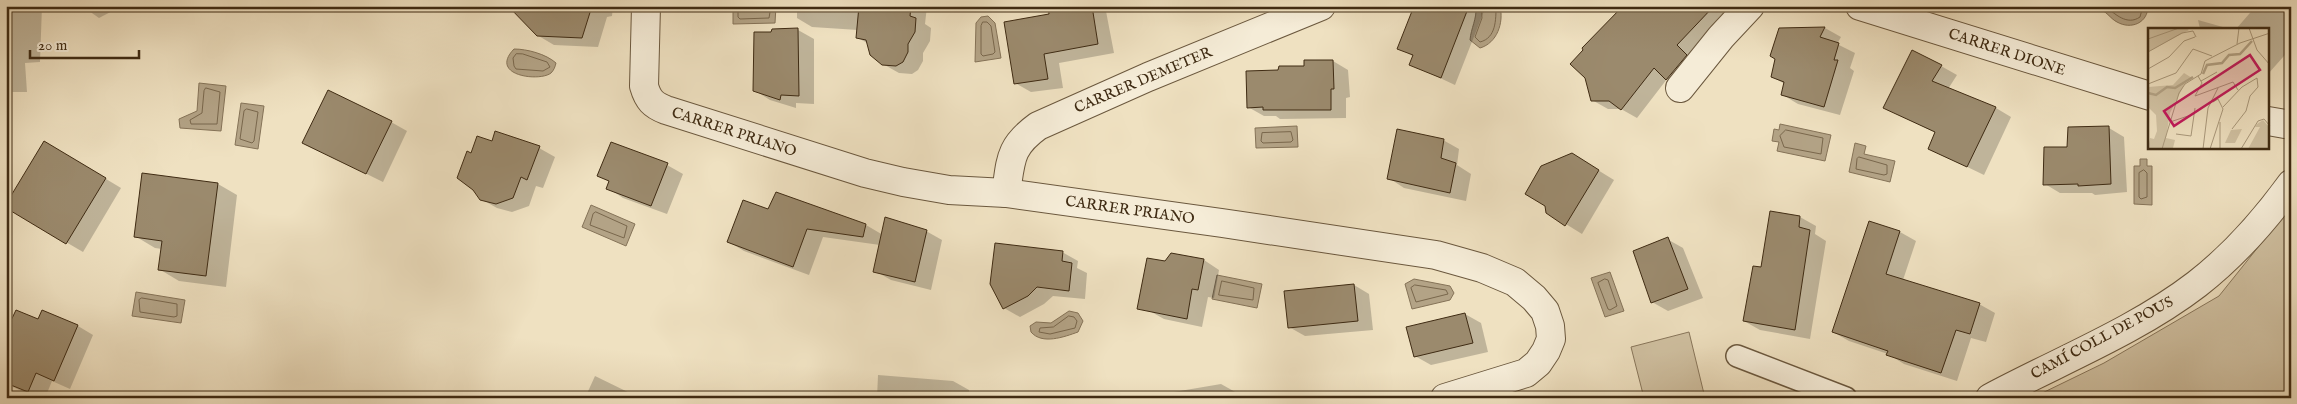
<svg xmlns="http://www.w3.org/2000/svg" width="2297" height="404" viewBox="0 0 2297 404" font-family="'IM FELL English',serif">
<rect width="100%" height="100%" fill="#efe1c1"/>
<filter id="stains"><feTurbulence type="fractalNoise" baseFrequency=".004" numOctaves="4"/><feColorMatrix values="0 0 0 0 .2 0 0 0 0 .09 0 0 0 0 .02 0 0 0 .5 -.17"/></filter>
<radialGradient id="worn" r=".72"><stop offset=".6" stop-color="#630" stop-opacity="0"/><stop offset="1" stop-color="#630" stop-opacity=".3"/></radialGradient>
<g fill="#d1c2a3" stroke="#88765b">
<polygon points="2291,206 2291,398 2032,398 2104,363 2219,296"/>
<polygon points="1689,332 1705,398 1644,398 1631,347"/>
</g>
<g fill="#b3a386" stroke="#857358">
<polygon points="733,6 776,6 775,23 733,24"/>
<path d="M 1476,6 L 1500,6 C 1504,23 1497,43 1480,48 L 1470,40 C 1471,28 1477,19 1476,6 Z"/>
<path d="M 2082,6 L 2148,6 C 2148,23 2131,30 2117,22 C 2111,19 2107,12 2101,10 C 2094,8 2088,10 2082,6 Z"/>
<polygon points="988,16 995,23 1001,58 975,62 976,23 981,17"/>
<path d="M 514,49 C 527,49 546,54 556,63 C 555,67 554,70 551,73 C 540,82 488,76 514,49 Z"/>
<polygon points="199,83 226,86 221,131 180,128 179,119 197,111"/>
<polygon points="241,103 264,106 258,149 235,145"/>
<polygon points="1780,124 1831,135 1825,161 1777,151 1779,142 1772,141 1774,129 1779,130"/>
<polygon points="1297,126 1298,147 1256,148 1255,128"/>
<polygon points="1855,143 1866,146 1864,154 1895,161 1890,182 1849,172"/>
<polygon points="2140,159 2147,159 2147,166 2152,166 2152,205 2134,204 2134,166 2140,166"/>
<polygon points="591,205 635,224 626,246 582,227"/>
<polygon points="1610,272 1624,311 1605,317 1591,278"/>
<polygon points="1217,275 1262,284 1257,308 1212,299"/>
<polygon points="1414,279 1450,286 1454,293 1450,300 1412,309 1405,284"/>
<polygon points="136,292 185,300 181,323 132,316"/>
<path d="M 1069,311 L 1078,313 L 1083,321 L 1078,332 C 1064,337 1042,345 1031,332 L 1030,326 L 1036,322 L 1051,323 Z"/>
</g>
<g fill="#0003">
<polygon points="6,6 42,6 40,62 25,63 27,92 10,92 6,133"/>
<polygon points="82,6 122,6 99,18"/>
<polygon points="527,6 613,6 612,16 607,17 598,47 554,45 537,35"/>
<polygon points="797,6 927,6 925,24 931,28 930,41 923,53 923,61 918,70 912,74 899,73 883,64 869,44 858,38 858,30 812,27 797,18"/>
<polygon points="1049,6 1105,6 1114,53 1059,63 1063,88 1031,92 1015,83 1051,15"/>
<polygon points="1416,6 1486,6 1455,85 1410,64 1414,57 1399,48"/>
<polygon points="1628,6 1732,6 1682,87 1667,79 1637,118 1621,109 1608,109 1592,100"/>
<polygon points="1998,6 2010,6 2007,11"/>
<polygon points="2256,6 2291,6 2291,48 2268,74 2268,29 2236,29"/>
<polygon points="2198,20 2230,29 2200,29"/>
<polygon points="1825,28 1841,37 1837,44 1855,53 1850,68 1854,71 1840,115 1798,104 1783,95 1785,84 1772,77 1780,29"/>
<polygon points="773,30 798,30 814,39 814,104 796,103 796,108 770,100 754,90"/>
<polygon points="1333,61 1348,70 1350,97 1346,98 1346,118 1280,119 1276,116 1264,116 1248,107 1280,72"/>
<polygon points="1941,66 1957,75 1948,89 1996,108 2011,117 1984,175 1930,149 1936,133 1885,108"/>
<polygon points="391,122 407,131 383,182 304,143"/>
<polygon points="2109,128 2124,137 2127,192 2095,195 2092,193 2060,193 2045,184 2068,149"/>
<polygon points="1443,140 1459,149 1457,165 1471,174 1466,201 1404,188 1389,178"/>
<polygon points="539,148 555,157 543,188 536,186 529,206 512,212 497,208 481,199 472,154"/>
<polygon points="61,152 121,188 83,252 6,207"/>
<polygon points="1588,164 1614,180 1582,234 1548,213"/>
<polygon points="667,165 683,174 667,214 623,198 608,188 610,182 599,176"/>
<polygon points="218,184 237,195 226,287 179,281 159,269 162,249 155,248 135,236"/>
<polygon points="776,193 866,225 883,235 926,231 942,240 931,290 891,280 875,271 880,245 823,237 809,275 744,251 729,242 769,211"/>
<polygon points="1771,213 1800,217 1816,226 1815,234 1826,241 1810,339 1760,330 1744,321 1762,268"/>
<polygon points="1870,222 1900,232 1916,241 1903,280 1979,304 1995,313 1986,342 1971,338 1957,381 1904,364 1888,354 1849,341 1833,332"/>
<polygon points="1667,239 1683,248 1703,298 1668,311 1652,302"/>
<polygon points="1062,252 1078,261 1077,268 1087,273 1085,299 1053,296 1044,304 1020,317 1004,308"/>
<polygon points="1204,260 1219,270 1214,298 1208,297 1202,327 1164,319 1148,310 1166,263"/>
<polygon points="1354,285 1369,294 1373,330 1305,336 1289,327"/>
<polygon points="42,312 78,326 93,335 70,389 52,381 45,398 38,398 6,384 6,341 38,321"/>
<polygon points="1465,314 1481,323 1488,352 1431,365 1415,356"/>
<polygon points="878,375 953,381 969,390 969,398 877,398"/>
<polygon points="595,376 638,397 640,398 585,398"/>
<polygon points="1221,384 1237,393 1238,398 1162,398 1162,394"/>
</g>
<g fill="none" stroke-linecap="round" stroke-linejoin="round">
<g stroke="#79674c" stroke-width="1">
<polyline points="738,6 738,17 740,19 769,18 771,6"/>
<path d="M 1481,6 L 1482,18 L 1475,37 L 1480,42 C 1496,38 1496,20 1496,6"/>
<path d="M 2105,6 C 2115,14 2127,26 2140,17 L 2143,6"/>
<polygon points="983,22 987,22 991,26 995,52 993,54 983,56 981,54 981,26"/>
<polygon points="523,54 547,62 550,67 543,71 516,69 514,66 513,58 516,54"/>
<polygon points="206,88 220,92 217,124 191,124 190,120 202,113 204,91"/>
<polygon points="247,109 258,112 254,141 252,143 240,139 244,111"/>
<polygon points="1786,130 1823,138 1821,154 1784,147 1780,136"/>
<polygon points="1291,132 1293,140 1291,142 1263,143 1261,141 1262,133"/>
<polygon points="1859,157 1887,165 1887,174 1884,175 1856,169 1857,159"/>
<polygon points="2144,170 2147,173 2147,197 2141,199 2139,197 2139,173"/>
<polygon points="596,212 627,226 624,238 590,225 593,214"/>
<polygon points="1605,279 1608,280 1617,306 1610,310 1608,309 1598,283"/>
<polygon points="1222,281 1254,288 1253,300 1219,295"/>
<polygon points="1415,285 1446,290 1448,294 1416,302 1411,288"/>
<polygon points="142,298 177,304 177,316 174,317 140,312 139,300"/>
<polygon points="1069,316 1074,317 1077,321 1075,328 1050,334 1039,332 1040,328 1053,327"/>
</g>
</g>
<g fill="#9b8a6d" stroke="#3f2b13">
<polygon points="508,6 592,6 582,38 537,36"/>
<polygon points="859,6 911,6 910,16 916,18 915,32 908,44 908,52 903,62 896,66 882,65 870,55 866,40 856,38"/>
<polygon points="1048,6 1092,6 1098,44 1044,54 1048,79 1014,84 1004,22 1049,14"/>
<polygon points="1414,6 1469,6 1441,78 1409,65 1413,55 1397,49"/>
<polygon points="1623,6 1714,6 1677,45 1687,55 1666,80 1654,68 1621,110 1609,101 1591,101 1585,78 1570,64 1583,50 1582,48"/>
<polygon points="1825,27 1820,37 1839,43 1834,60 1838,60 1824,107 1781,95 1784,82 1771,77 1775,59 1770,56 1779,28"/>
<polygon points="798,28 799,96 781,95 780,100 753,91 754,32 771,32 772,29"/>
<polygon points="1912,50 1942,65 1932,81 1996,107 1967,167 1928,149 1935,132 1883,108"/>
<polygon points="1304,60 1333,60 1334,89 1331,89 1331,110 1263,110 1263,107 1247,108 1246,71 1278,70 1279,66 1304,66"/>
<polygon points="328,90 392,121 366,174 302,143"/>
<polygon points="2109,126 2111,184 2078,186 2078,184 2043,185 2044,147 2067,147 2068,127"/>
<polygon points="1397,129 1444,139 1441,158 1456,163 1450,193 1387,179"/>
<polygon points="495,131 540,146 527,180 521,177 513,198 496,204 480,200 473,190 457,178 467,151 471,153 477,136 492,141"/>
<polygon points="44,141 106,178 66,244 6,208 6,204"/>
<polygon points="611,142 668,163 651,206 606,189 609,181 597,176"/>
<polygon points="1572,153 1599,170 1565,226 1546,213 1545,206 1525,194 1541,166"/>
<polygon points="142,173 218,183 206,276 158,270 162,241 134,237"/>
<polygon points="776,192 866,224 863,237 807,229 793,267 727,242 743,200 768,209"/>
<polygon points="1770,211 1800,216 1799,227 1810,230 1795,330 1743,321 1753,266 1761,267"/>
<polygon points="885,217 927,230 915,282 873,272"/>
<polygon points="1869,221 1900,231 1886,274 1980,303 1970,334 1956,330 1941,373 1886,355 1888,351 1832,332"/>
<polygon points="1668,237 1688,289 1651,303 1633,251"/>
<polygon points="995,243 1063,251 1062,261 1072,263 1069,291 1037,287 1028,296 1003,309 990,284"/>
<polygon points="1171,253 1204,259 1198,290 1192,289 1187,319 1137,309 1147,258 1165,261"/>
<polygon points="1354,284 1358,321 1288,328 1284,291"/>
<polygon points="16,310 38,319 42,310 78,325 54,381 36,373 28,392 6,383 6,331"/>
<polygon points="1465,313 1473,343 1414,357 1406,327"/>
</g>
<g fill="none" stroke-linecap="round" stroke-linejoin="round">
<g stroke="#6b583e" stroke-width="24">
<polyline id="lane" points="1737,356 1846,398"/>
</g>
<g stroke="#6b583e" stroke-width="30">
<g id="street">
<path d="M 646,6 L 644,86 C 648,100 653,105 666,110 L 865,173 L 903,182 L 949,190 L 1006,193 L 1222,223 L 1436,255 L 1482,268 L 1515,282 L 1534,298 L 1545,311 L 1550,326 L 1551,339 L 1546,351 L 1538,363 L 1526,373 L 1445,398"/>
<polyline points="1860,6 2150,96"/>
<polyline points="1680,88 1721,37 1750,6"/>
<polyline points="2268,121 2291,125"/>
<path d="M 1006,193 C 1011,160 1009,147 1038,126 L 1148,77 L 1321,6"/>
<path d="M 1990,398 C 2057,362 2136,331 2197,284 C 2233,256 2264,221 2291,184"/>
</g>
</g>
<use href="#lane" stroke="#f5ecd7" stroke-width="21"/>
<use href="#street" stroke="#f5ecd7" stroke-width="28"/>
</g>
<g text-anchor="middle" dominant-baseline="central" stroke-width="5" stroke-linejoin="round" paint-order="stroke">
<g font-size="15" fill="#3f2b13" stroke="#f5ecd7">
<text transform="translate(2007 52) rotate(18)">CARRER DIONE</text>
<text transform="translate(1143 80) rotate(-23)">CARRER DEMETER</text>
<text transform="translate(734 132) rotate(18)">CARRER PRIANO</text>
<text transform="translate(1130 210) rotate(8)">CARRER PRIANO</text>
<text transform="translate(2102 338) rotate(-28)">CAMÍ COLL DE POUS</text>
</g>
</g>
<g transform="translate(2148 28)">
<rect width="121" height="121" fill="#efe1c1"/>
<path d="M 0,0 L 38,0 L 41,2 L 0,24 ZM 36,45 L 44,50 L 38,53 L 22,85 L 18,110 L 27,112 L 25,120 L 0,120 L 2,110 L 6,111 L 9,103 L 8,87 L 0,79 L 0,59 L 25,57 ZM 115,92 L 121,99 L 121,121 L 100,121 L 112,99 L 107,99 L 109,96 ZM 94,101 L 87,115 L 77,115 L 83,102 Z" fill="#d1c2a3"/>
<path fill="none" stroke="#b3a386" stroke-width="2.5" d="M 55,46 L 59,37 L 74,35 L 81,27 L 92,26 L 104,13M 0,65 L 8,67 L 19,59 L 27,60 L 45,49"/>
<path fill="none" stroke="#a9987b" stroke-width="1" d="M 101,0 L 109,22 L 122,37M 0,11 L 31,0M 89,16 L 91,0M 0,24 L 34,5 L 45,3 L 48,9M 0,41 L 21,29 L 36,13 L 47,9M 50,48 L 54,55 L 47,68 L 85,54 L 90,62M 53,53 L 69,44M 0,56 L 28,45 L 45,21 L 64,28M 75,79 L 94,59 L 109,50 L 110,59 L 102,68 L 98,83 L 84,101M 0,88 L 0,112M 22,94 L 46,86M 28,106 L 43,108 L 47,80M 14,121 L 31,65 L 37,56 L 53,46 L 57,33 L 92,15 L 122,5M 55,121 L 60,80 L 70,60M 62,121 L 75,81 L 70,71 L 65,74M 72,121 L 72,94M 93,121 L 110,93 L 116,91 L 122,98"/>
<path fill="#c2185b" fill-opacity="0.15" stroke="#c2185b" stroke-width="2.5" d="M 102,27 L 112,42 L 26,98 L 16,83 Z"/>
<rect width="121" height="121" fill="none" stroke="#3f2b13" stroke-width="2.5"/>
</g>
<rect width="2297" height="404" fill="none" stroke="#efe1c1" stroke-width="25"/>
<rect x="8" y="8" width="2282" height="389" fill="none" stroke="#3f2b13" stroke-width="2.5"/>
<rect x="12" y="12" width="2272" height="379" fill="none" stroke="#3f2b13"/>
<path d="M30 50v8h109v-8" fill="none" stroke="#3f2b13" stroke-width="2.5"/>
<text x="38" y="50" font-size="15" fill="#3f2b13" stroke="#f5ecd7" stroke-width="4" paint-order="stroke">20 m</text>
<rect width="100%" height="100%" filter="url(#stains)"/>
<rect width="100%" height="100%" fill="url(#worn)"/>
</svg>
